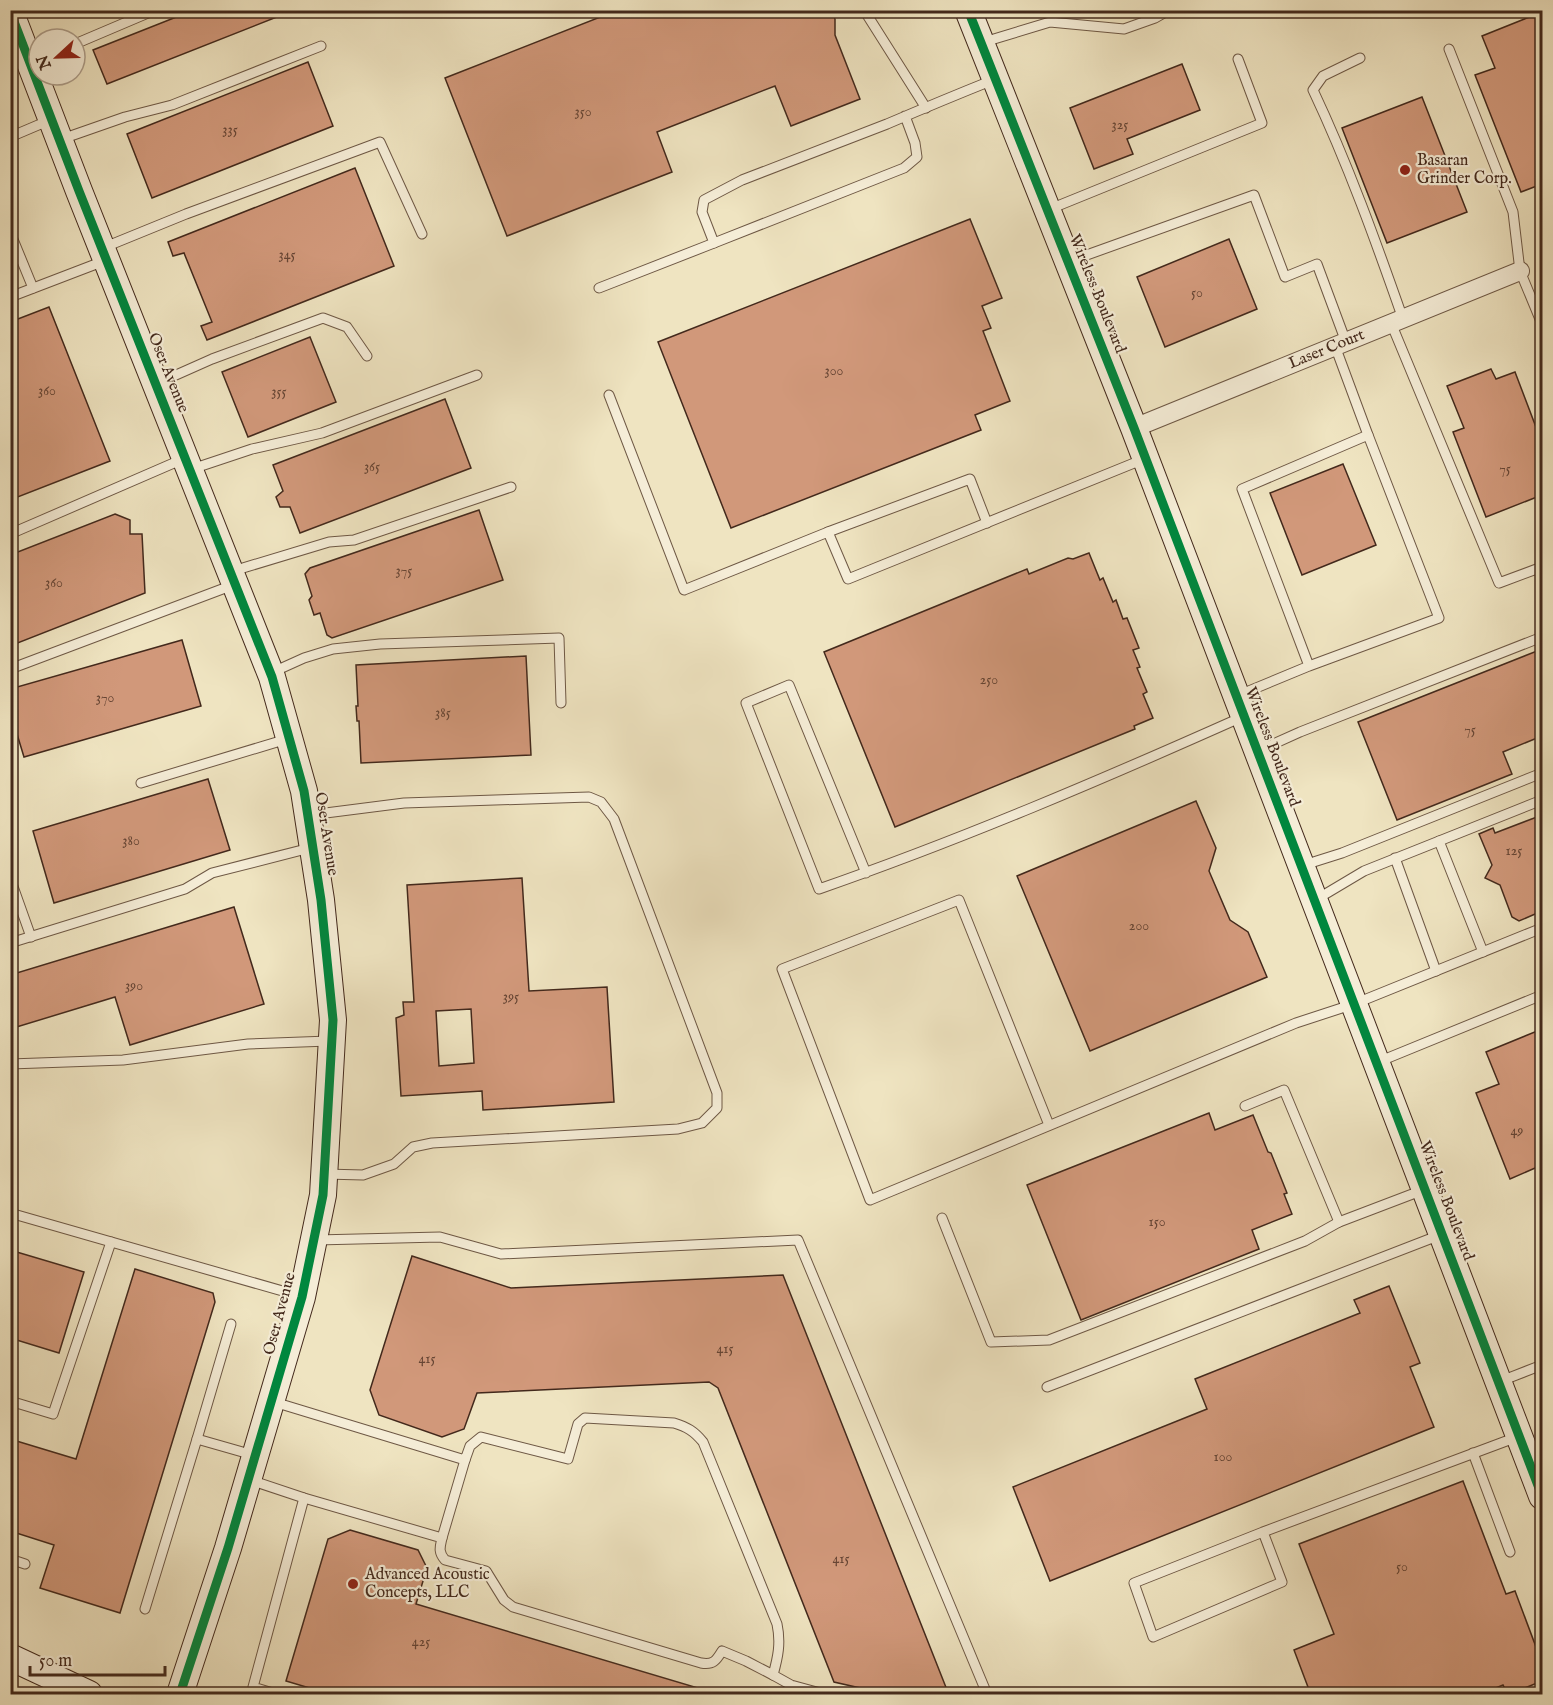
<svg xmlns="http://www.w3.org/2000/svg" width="1553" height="1705" viewBox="0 0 1553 1705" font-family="'IM FELL English',serif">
<rect width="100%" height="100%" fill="#efe4c1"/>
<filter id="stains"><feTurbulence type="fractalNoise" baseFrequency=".00333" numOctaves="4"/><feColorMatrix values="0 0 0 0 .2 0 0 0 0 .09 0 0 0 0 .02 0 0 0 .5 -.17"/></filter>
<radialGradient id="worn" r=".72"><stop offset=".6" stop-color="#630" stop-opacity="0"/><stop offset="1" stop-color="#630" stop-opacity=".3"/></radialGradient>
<g fill="#d1987a" stroke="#43291c" stroke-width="1.5" fill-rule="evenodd">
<polygon points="194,10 292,11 107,84 93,50"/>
<polygon points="618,10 832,10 835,19 835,35 860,99 791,126 775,86 657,132 672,172 507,236 445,78"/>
<polygon points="1542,12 1542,184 1521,192 1475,75 1495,68 1482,36"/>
<polygon points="308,62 333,126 152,198 127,134"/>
<polygon points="1182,64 1200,110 1127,139 1133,154 1094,169 1070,108"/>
<polygon points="1422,97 1467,212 1387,243 1342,128"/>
<polygon points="355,168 394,266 207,340 201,326 212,322 184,253 173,256 168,242"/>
<polygon points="970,219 1002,298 982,306 991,328 983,331 1010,401 975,415 981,430 731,528 658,342"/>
<polygon points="1229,239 1257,309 1165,347 1137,277"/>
<polygon points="49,307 110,461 10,500 10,322"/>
<polygon points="310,337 336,402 248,437 222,372"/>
<polygon points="1491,369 1496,379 1515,372 1542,443 1542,495 1486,517 1453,432 1464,428 1447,386"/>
<polygon points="445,399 471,468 300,533 290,507 280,507 276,497 283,491 273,465"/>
<polygon points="1343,464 1376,545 1302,575 1270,493"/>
<polygon points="479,510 503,580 332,638 327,635 320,613 314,615 309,600 312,596 305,574 310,568"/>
<polygon points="115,514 130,520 130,534 142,534 145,593 10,646 10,555"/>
<polygon points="1089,553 1100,580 1103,578 1113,602 1116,600 1123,619 1127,618 1139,648 1133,650 1140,667 1137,668 1147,692 1143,694 1153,718 1134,726 1135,729 895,827 824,652 1027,569 1029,574 1068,558 1073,559"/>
<polygon points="182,640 201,706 24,757 10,711 10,689"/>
<polygon points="1542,649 1542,736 1503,752 1512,774 1397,820 1358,722"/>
<polygon points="526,656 531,755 361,763 359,721 357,721 356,706 358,706 356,665"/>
<polygon points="208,779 230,850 54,903 33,831"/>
<polygon points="1196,801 1216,848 1209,871 1230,920 1248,932 1267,977 1090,1051 1017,876"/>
<polygon points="1542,815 1542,911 1519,921 1512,917 1500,885 1485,878 1492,865 1479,834 1493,828 1495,833"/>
<path d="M 522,878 L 529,991 L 607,987 L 614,1102 L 483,1110 L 482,1091 L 401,1096 L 396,1018 L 404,1015 L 403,1002 L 414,1002 L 407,885 ZM 471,1009 L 474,1063 L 439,1066 L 436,1011 Z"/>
<polygon points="234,907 264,1004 130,1045 115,997 10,1029 10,975"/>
<polygon points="1542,1029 1542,1165 1510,1179 1476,1093 1499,1084 1486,1052"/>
<polygon points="1209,1113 1215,1130 1253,1115 1268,1152 1271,1153 1287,1193 1284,1194 1292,1214 1252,1230 1259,1249 1081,1320 1027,1185"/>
<polygon points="10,1250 84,1272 59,1353 10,1338"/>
<polygon points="412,1256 511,1288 783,1275 949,1695 891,1695 834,1682 718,1388 709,1382 477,1393 464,1429 442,1437 379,1415 370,1390"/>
<polygon points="135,1269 213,1293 215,1302 120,1613 40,1588 54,1545 10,1531 10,1439 76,1459"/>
<polygon points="1389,1286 1420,1363 1410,1367 1434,1427 1050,1581 1013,1487 1207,1409 1195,1379 1360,1313 1354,1300"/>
<polygon points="1463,1481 1506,1594 1515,1591 1542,1663 1542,1681 1508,1695 1503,1685 1479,1695 1311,1695 1294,1650 1334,1634 1299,1544"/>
<polygon points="350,1530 418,1550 427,1568 416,1604 708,1691 708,1695 333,1695 286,1681 328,1539"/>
</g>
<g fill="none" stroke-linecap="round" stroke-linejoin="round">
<g stroke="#6e5845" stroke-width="11">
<g id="lane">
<polyline points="864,10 926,108"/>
<polyline points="984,42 1050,22 1124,29 1155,18 1169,10"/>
<polyline points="75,44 155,10"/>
<polyline points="1449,49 1513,212 1520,271 1542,324"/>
<path d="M 1360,58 L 1323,76 L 1313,90 C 1348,164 1376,242 1403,319"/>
<path d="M 905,116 L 915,143 L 917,157 L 904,168 L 714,243 L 702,212 L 704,200 L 742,180 L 887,124 C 922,109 958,94 993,80"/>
<polyline points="10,137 50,120"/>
<polyline points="62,139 125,117 172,105 321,46"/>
<polyline points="1050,209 1262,123 1238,59"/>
<polyline points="10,232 33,288"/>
<polyline points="105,247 186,214 380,142 422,234"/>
<polyline points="1070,261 1254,195 1285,277 1317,264 1346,342"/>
<polyline points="599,288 714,243"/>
<polyline points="10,297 104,261"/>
<polyline points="1391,323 1499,583 1542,567"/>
<polyline points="1335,346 1368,435"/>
<polyline points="158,383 212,359 323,318 347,327 367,356"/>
<polyline points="609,395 684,590 828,532 848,579 1144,459"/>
<polyline points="192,469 252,449 322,433 477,375"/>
<polyline points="828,532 970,479 987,523"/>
<polyline points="10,534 183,459"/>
<polyline points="233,571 329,542 354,540 511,487"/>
<polyline points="10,669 233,585"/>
<polyline points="273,672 304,658 333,649 380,644 559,638 561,703"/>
<polyline points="1239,695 1309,666 1242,489 1368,435 1439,618 1309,666"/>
<polyline points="1260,750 1300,732 1542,637"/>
<polyline points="141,783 287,739"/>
<polyline points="310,815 404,803 589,797 601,802 614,819 717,1093 717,1108 702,1123 678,1129 432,1143 413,1147 394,1164 363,1175 325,1174"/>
<polyline points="1439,841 1483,952"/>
<polyline points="1395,858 1436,971"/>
<polyline points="1304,865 1342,853 1542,773"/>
<path d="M 866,873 L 789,685 L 746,703 L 819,889 C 963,839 1103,779 1242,717"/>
<polyline points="10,878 31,937"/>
<polyline points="1317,899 1364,871 1542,800"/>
<polyline points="10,943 185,889 212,873 310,848"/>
<polyline points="1378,1062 1542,995"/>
<polyline points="10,1064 123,1060 248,1044 329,1041"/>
<polyline points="1245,1106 1284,1090 1339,1222 1423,1190"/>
<polyline points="1049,1125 959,900 782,969 870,1200 1296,1023 1354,1004 1542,928"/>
<polyline points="10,1213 300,1296"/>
<polyline points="942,1218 991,1342 1049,1340 1305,1241 1339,1222"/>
<polyline points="316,1240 440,1237 501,1254 798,1240 987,1694"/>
<polyline points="1501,1381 1542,1365"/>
<polyline points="1047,1387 1440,1235"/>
<polyline points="10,1401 53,1414 111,1242"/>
<path d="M 274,1402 L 465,1460 L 470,1446 L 481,1437 L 568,1459 L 578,1424 L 585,1418 L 674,1423 C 687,1427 694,1431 703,1442 L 777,1624 C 781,1643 778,1657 773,1675 L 791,1685 L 824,1694"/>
<polyline points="197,1439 231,1324"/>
<polyline points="1528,1451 1542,1445"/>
<polyline points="1473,1453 1510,1552"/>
<path d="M 250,1480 L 304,1498 L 442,1538 C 440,1547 438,1552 445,1560 L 486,1571 L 504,1600 L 513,1607 L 701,1663 C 713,1665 716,1661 722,1651 L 746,1661 L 773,1675"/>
<polyline points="1263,1532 1134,1583 1153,1637 1282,1582 1263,1532 1517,1437"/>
<polyline points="442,1538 465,1460"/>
<polyline points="10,1559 25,1564"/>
<polyline points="145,1609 197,1439 253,1455"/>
<polyline points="276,1694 253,1687 304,1498"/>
</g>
</g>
<g stroke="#6e5845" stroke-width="20">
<g id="street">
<path id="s1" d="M 1134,428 L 1520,271"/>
</g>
</g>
<g stroke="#43291c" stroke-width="28">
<g id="secondary">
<polyline points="968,10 1134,428 1542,1496"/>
<polyline points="10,11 79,191 272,677 304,791 321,900 333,1020 323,1195 302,1297 228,1548 180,1694"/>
<polyline points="10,1657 89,1694"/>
</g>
</g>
<use href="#lane" stroke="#f5edd7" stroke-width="9"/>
<use href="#street" stroke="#f5edd7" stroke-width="18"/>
<use href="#secondary" stroke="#f5edd7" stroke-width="26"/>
<g stroke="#f5edd7" stroke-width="13">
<g id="cycleway">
<polyline points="968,10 1134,428 1542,1496"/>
<polyline points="10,11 79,191 272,677 304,791 321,900 333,1020 323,1195 302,1297 228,1548 180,1694"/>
</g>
</g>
<use href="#cycleway" stroke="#00873e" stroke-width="9"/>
</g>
<g fill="#8f2418" stroke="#f5edd7" stroke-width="2">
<circle cx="1405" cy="170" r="6"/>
<circle cx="353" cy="1584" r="6"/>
</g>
<g text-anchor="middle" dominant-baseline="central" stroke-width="4.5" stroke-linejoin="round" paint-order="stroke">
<g font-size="14" fill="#664534">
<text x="583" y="112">350</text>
<text x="1120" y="125">325</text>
<text x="230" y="130">335</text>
<text x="287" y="255">345</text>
<text x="1197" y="293">50</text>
<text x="834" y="371">300</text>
<text x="47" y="391">360</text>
<text x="279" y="392">355</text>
<text x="372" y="467">365</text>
<text x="1505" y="469">75</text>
<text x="404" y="571">375</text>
<text x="54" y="583">360</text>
<text x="989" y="680">250</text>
<text x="105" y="698">370</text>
<text x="443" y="713">385</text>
<text x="1470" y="730">75</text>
<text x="131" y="841">380</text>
<text x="1514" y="851">125</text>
<text x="1139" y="926">200</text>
<text x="134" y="986">390</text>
<text x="511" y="997">395</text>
<text x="1517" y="1131">49</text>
<text x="1157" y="1222">150</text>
<text x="725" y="1349">415</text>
<text x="427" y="1359">415</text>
<text x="1223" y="1457">100</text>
<text x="841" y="1559">415</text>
<text x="1402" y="1567">50</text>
<text x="421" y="1642">425</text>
</g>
<g font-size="16" fill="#43291c" stroke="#f5edd7" text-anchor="start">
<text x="1417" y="161">Basaran<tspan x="1417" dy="18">Grinder Corp.</tspan></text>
<text x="365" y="1575">Advanced Acoustic<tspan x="365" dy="18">Concepts, LLC</tspan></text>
</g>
<g font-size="16" fill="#43291c" stroke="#f5edd7">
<text transform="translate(1097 294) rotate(68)">Wireless Boulevard</text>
<text stroke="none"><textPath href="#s1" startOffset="208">Laser Court</textPath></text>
<text transform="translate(168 373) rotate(68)">Oser Avenue</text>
<text transform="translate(1272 747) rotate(69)">Wireless Boulevard</text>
<text transform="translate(326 834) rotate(81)">Oser Avenue</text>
<text transform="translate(1446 1201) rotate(69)">Wireless Boulevard</text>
<text transform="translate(280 1314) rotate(-75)">Oser Avenue</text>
</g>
</g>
<rect width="1553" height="1705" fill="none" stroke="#efe4c1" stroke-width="36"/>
<rect x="12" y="12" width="1529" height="1681" fill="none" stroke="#43291c" stroke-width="3"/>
<rect x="18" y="18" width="1517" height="1669" fill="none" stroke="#43291c" stroke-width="1.5"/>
<g transform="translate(57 57) rotate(248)"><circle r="28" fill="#f5edd7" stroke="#ae9f8c" stroke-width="1.5"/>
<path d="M0-4.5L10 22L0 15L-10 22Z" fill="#8f2418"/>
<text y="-9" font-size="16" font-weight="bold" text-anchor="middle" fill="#43291c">N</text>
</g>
<path d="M30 1666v9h135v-9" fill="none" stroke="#43291c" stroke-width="3"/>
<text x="39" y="1666" font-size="18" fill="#43291c" stroke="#f5edd7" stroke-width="4.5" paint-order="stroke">50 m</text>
<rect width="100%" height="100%" filter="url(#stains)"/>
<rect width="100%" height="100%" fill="url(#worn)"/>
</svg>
